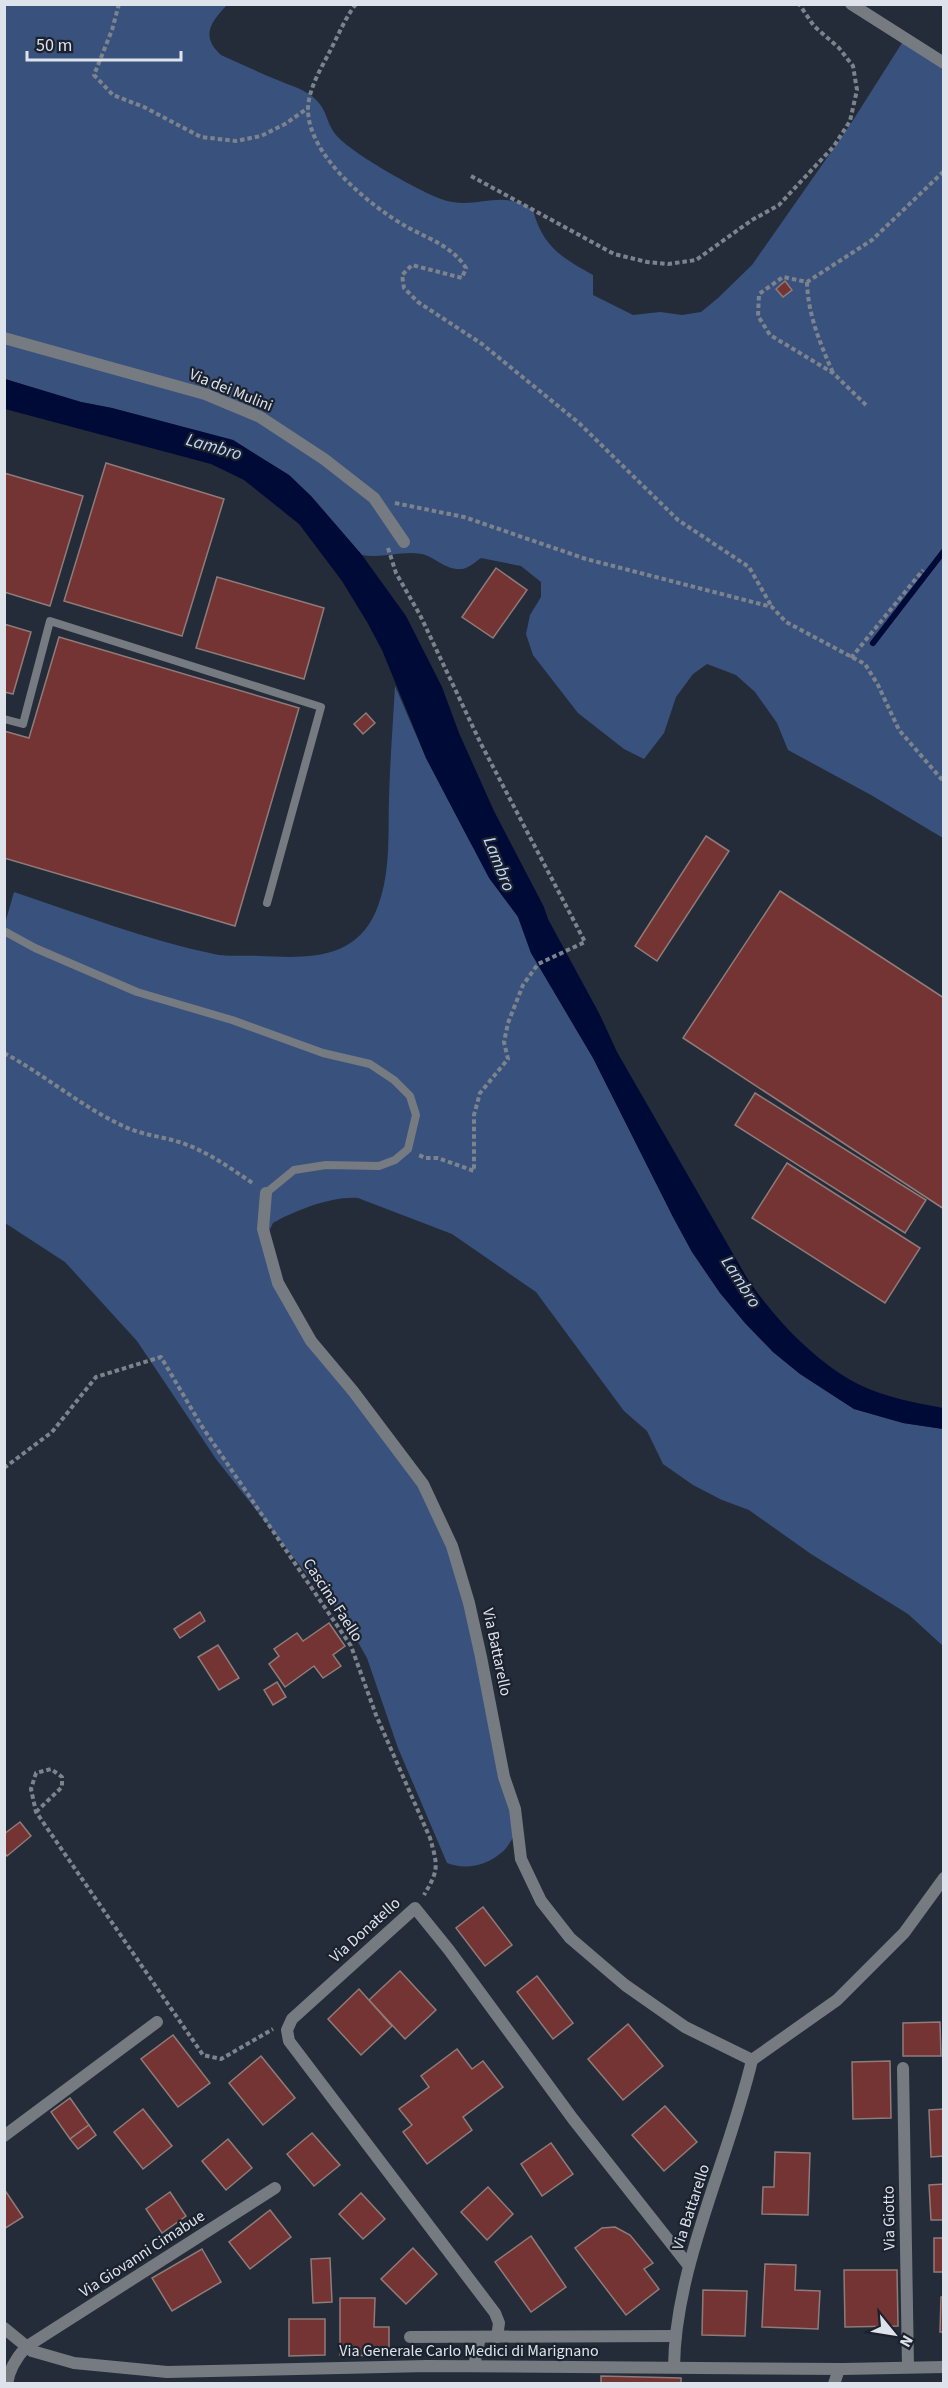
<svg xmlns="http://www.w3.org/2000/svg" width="948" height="2388" viewBox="0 0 948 2388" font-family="'Source Sans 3',sans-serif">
<rect width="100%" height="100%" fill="#242c39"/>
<g fill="#39527d">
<path d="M 4,5 L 227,5 C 211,22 200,36 221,55 C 241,64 260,73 280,81 C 289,85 300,88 309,94 C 329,108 324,120 336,135 C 351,153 417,190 441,199 C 475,212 501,187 533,210 C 543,247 561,257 593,275 L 593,295 L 633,315 L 660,312 L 682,315 L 701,312 L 718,298 L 752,265 L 850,125 L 902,43 L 943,63 L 943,838 L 871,795 L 788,750 L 777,723 L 755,692 L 736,675 L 707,664 L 693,674 L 676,697 L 664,733 L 644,759 L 624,749 L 578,713 L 533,655 L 526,634 L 530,615 L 541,597 L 541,582 L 521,566 L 481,558 C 475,562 468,569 461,569 C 445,570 437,558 422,554 C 402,550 382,559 362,555 L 311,496 L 289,475 L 233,440 L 112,408 L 81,402 L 5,379 Z"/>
<path d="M 395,686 L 426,758 L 469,840 L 518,917 L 531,953 L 593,1058 L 673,1217 L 692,1252 L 720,1293 L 745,1323 L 773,1352 L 800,1374 L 854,1409 L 903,1423 L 943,1429 L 943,1646 L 908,1614 L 811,1554 L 749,1510 L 722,1500 L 693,1485 L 663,1464 L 647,1431 L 624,1411 L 536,1292 L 452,1234 L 358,1198 C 332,1196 296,1210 273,1223 L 265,1240 L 269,1254 L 311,1341 L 423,1484 L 452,1546 L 518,1829 C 513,1837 508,1848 501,1853 C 486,1866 465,1870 447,1863 L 398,1748 L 367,1658 L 343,1616 L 320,1591 L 216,1459 L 137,1341 L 65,1262 L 5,1223 L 4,927 L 14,892 C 80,914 146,940 214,954 C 228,957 245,955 259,956 C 306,958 355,961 376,911 C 391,876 388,836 389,799 C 390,761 393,723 395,686 Z"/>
</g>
<path fill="#000a37" d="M 5,379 L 81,402 L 112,408 L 233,440 L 289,475 L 311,496 L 362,555 L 406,616 L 442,687 L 459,733 L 494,811 L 544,907 L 548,919 L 600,1015 L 617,1052 L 747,1278 C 774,1318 816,1363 860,1385 C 885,1397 916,1403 943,1408 L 943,1429 L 903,1423 L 854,1409 L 800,1374 L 773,1352 L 745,1323 L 720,1293 L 692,1252 L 673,1217 L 593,1058 L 531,953 L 518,917 L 489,878 L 469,840 L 426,758 L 382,650 L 367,622 L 342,581 L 299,524 L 244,480 L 211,464 L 5,409 Z"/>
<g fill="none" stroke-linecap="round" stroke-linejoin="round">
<polyline stroke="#000a37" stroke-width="6" points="873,643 944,551"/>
</g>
<g fill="#743433" stroke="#8f7b79" stroke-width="1.5">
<polygon points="785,281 792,290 783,297 776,289"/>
<polygon points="106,463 224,499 182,636 64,601"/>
<polygon points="4,473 83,496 50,606 4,592"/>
<polygon points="496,568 527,590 493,638 462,617"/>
<polygon points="217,577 324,608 304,679 196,648"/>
<polygon points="4,624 31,632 13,694 4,692"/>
<polygon points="59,637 299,708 235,926 4,858 4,731 29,738"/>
<polygon points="366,713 375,723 363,734 354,724"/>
<polygon points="706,836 729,851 657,961 635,946"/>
<polygon points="780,891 944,998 944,1209 683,1038"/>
<polygon points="755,1093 926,1200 905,1233 735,1125"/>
<polygon points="787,1163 920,1248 885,1303 752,1218"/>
<polygon points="200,1612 205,1621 180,1638 174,1629"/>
<polygon points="329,1623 345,1646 333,1655 341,1666 323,1678 314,1666 285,1687 269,1664 279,1656 274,1649 297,1633 303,1641"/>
<polygon points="218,1645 239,1678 219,1690 198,1657"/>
<polygon points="277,1682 286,1697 273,1705 264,1690"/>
<polygon points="20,1822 31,1836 7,1856 4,1852 4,1834"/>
<polygon points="483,1907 512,1945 485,1966 456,1928"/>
<polygon points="400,1971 436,2010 405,2039 369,2000"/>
<polygon points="537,1976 573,2023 553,2039 517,1992"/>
<polygon points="359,1989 392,2026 361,2055 328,2019"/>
<polygon points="940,2022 941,2056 903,2056 903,2023"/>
<polygon points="628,2024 663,2066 623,2100 588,2059"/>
<polygon points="173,2035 210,2083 178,2107 141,2059"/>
<polygon points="457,2049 472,2069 483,2061 503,2087 463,2117 472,2130 427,2164 403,2132 412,2125 399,2109 429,2087 421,2076"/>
<polygon points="261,2056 295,2098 263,2125 229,2083"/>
<polygon points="890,2061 891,2118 853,2119 852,2062"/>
<polygon points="70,2098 89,2125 70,2139 51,2112"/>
<polygon points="665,2106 697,2142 664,2171 632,2135"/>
<polygon points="143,2109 172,2146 143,2169 114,2132"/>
<polygon points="944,2109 944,2156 931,2157 929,2110"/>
<polygon points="89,2125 96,2135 78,2149 70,2139"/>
<polygon points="312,2133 340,2165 314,2186 287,2154"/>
<polygon points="228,2139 252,2168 226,2190 202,2161"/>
<polygon points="551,2143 573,2174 542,2196 521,2164"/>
<polygon points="775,2152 810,2153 808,2215 762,2214 763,2187 774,2187"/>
<polygon points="944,2184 944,2220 931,2220 929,2185"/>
<polygon points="488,2187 513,2214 487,2240 461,2212"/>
<polygon points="4,2189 23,2217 4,2229"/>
<polygon points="170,2192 186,2216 162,2233 146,2209"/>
<polygon points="361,2193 385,2219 363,2239 339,2214"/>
<polygon points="270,2210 291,2237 250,2269 229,2242"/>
<polygon points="615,2227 630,2235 653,2263 644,2269 659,2289 626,2315 575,2248 602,2228"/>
<polygon points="531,2236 566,2287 531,2312 495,2262"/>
<rect x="934" y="2238" width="10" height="34"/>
<polygon points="413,2248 437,2274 406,2304 381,2279"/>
<polygon points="202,2249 221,2282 172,2311 152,2278"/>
<polygon points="330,2258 332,2302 313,2303 311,2259"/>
<polygon points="765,2264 796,2265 795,2290 820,2291 818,2329 762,2327"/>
<polygon points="844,2270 897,2270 898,2326 845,2327"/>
<polygon points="703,2290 747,2291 745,2336 702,2335"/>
<polygon points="941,2297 944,2297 944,2332 940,2332"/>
<polygon points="340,2298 375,2298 374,2327 389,2327 389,2356 340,2355"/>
<polygon points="289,2319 325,2319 325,2355 289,2356"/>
<polygon points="601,2376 681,2378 681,2384 601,2384"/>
</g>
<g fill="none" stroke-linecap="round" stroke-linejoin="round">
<g stroke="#7c838d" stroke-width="4" stroke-dasharray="4.5 3" stroke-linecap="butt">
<polyline points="119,4 112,30 94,75 113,95 144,107 201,137 236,141 261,136 285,124 308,108"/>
<path d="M 356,4 C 345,18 339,34 331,49 C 322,67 309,87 308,108 C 307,155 370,206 407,227 C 429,239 452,246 466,268 L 462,278 L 412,265 L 402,275 L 404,288 L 418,302 L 482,344 L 579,423 L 678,520 L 749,567 L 772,607"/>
<polyline points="471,176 614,254 647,262 668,264 696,260 752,220 779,205 834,146 850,121 857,90 853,66 839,48 814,26 799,4"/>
<path d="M 807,282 C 808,315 820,343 833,373"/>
<polyline points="866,405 833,373 770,335 758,316 759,294 783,277 807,282 872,240 944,171"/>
<polyline points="395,503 464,517 586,559 772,607 786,622 865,664 878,685 899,730 944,782"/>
<polyline points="388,548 396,573 420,615 480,742 585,942 538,964 523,985 508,1023 504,1042 508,1059 480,1093 474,1115 474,1171 438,1158 425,1158 419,1155"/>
<polyline points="851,658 923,570"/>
<path d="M 4,1053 C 47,1076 85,1110 130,1129 C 145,1135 163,1137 179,1142 C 207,1151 230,1168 254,1184"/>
<path d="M 4,1468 L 52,1432 L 96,1377 L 161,1357 L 201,1425 L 351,1646 L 376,1715 L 430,1838 C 438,1866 439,1870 424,1895"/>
<polyline points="36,1812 62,1787 62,1777 51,1769 36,1773 31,1789 36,1812 203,2055 221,2059 273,2029"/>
</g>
<g stroke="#767a81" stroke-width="8">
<polyline points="4,719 23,724 50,621 321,707 267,903"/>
<polyline points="4,931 35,948 137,992 232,1020 323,1053 370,1064 394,1080 410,1096 416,1115 408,1149 395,1160 379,1166 326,1165 294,1170 266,1193"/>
</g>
<g stroke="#767a81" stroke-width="12">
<polyline points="851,4 944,63"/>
<polyline points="4,338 205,394 260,417 324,459 374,498 404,542"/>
<polyline points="266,1193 263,1229 278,1283 311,1341 353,1391 423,1484 452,1546 469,1603 481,1657 504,1777 515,1809 521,1859 541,1901 570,1938 625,1985 685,2027 752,2060"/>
<polyline points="903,2068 908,2367"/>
<polyline points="4,2136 157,2022"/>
<polyline points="410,2337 676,2336"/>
<polyline points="497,2337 499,2323 495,2313 289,2041 287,2030 292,2019 415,1908 449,1950 573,2119 689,2266"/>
<polyline points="474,2366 480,2337"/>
<path d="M 674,2367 C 675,2266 729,2159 752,2060 L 837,2000 L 904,1933 L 944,1878"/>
<path d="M 7,2384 C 9,2369 16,2358 26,2347 L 275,2188"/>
<polyline points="834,2384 839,2369"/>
</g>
<polyline stroke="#767a81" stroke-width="12" points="4,2328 32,2351 74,2363 167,2372 427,2366 843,2369 944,2367"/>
</g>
<g text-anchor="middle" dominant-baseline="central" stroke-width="4.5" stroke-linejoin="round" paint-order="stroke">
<g font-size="16" fill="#dee3eb" stroke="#1b222e">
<text transform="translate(231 390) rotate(22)">Via dei Mulini</text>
<text transform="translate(333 1600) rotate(57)">Cascina Faello</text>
<text transform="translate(497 1652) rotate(78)">Via Battarello</text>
<text transform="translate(365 1930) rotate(-42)">Via Donatello</text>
<text transform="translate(691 2207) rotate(-72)">Via Battarello</text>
<text transform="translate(889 2218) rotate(-91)">Via Giotto</text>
<text transform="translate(142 2254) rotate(-33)">Via Giovanni Cimabue</text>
<text x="469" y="2351">Via Generale Carlo Medici di Marignano</text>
</g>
<g font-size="18" font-style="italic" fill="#c6d9f9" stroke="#1b222e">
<text transform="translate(214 447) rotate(16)">Lambro</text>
<text transform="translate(499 864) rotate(68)">Lambro</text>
<text transform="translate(741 1282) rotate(57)">Lambro</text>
</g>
</g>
<rect width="948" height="2388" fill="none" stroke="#dee3eb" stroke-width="12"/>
<g transform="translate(894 2334) rotate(120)" stroke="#1b222e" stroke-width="4.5" paint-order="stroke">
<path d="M0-4.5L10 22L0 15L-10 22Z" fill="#dee3eb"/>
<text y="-9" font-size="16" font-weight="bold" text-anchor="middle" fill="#dee3eb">N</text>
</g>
<path d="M27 51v9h154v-9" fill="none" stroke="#dee3eb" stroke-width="3"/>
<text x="36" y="51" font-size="18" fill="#dee3eb" stroke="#1b222e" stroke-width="4.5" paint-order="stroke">50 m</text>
</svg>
